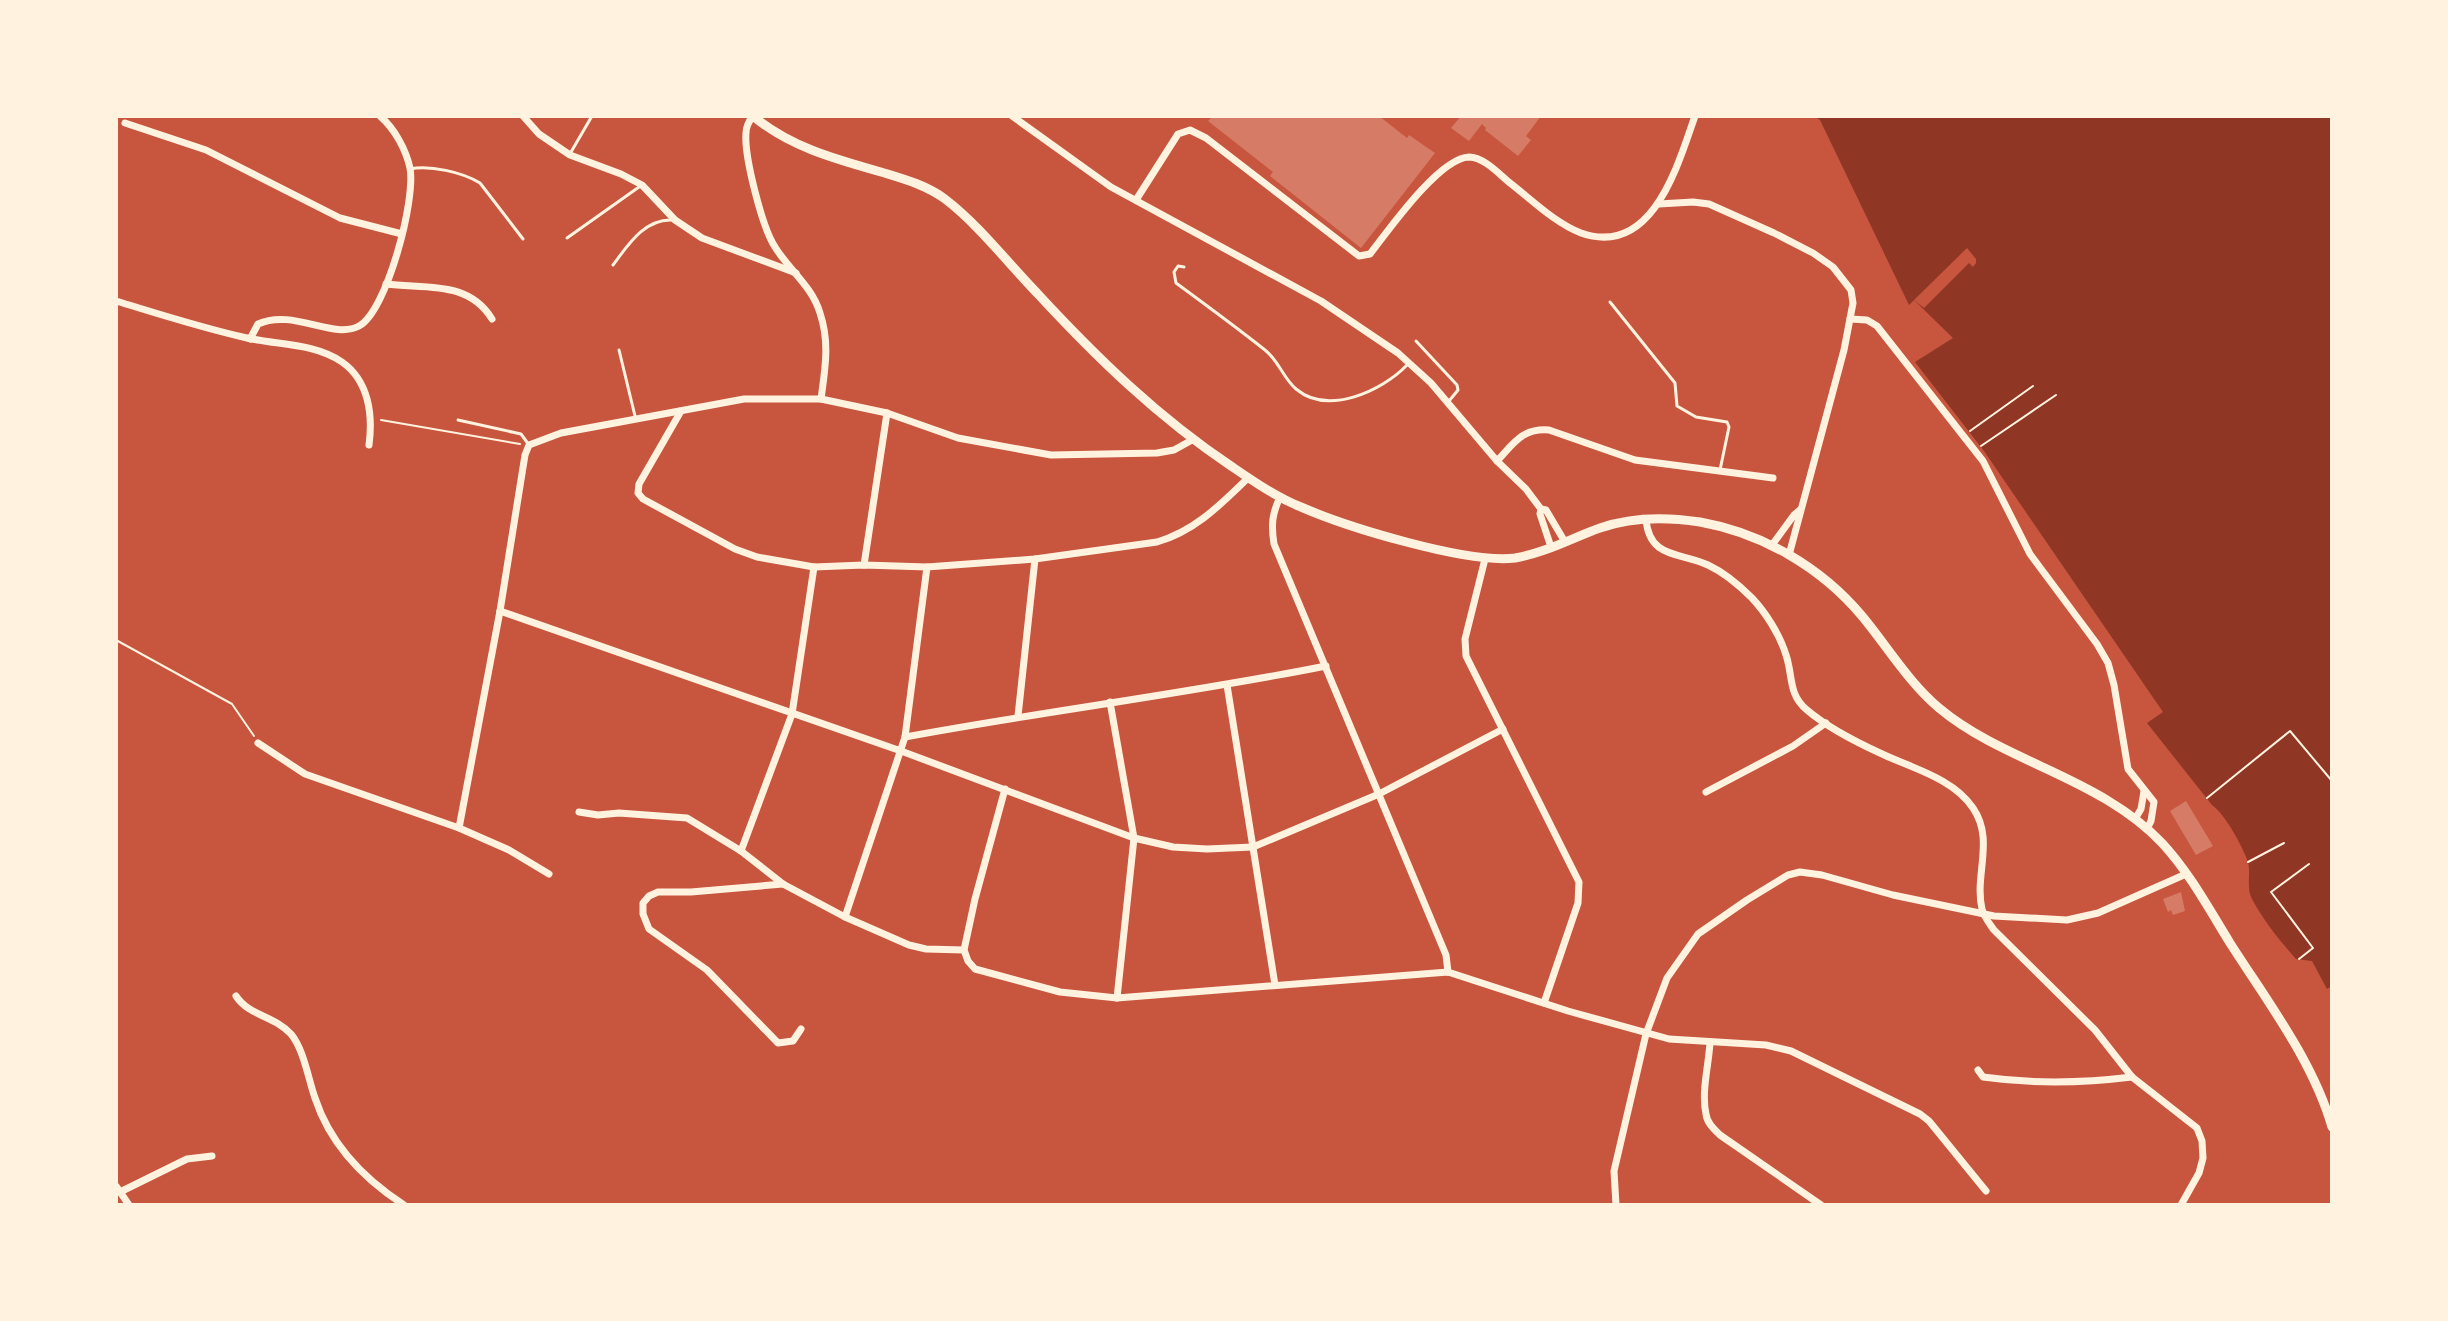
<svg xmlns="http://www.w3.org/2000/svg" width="2448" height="1321" viewBox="0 0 2448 1321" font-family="'Open Sans',sans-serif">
<rect width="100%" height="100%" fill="#c8553d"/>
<path fill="#8f3625" d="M 1814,116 L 2332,116 L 2332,986 L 2327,989 L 2312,961 L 2296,959 C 2280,941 2263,920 2252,899 C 2246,888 2251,874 2248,862 C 2243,847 2225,814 2212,805 L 2147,723 L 2163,712 L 1984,451 L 1915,362 L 1953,338 L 1914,300 L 1909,305 L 1820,120 Z"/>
<polygon fill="#c8553d" points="1967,248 1976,259 1976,263 1973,267 1969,263 1924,308 1914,300"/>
<g fill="#d67c66">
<polygon points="1213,116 1379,116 1407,138 1409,135 1435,153 1361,248 1270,176 1273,172 1208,121"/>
<polygon points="1461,116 1541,116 1526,136 1531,140 1518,156 1485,130 1486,128 1482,124 1469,141 1451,128"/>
<polygon points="2186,801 2213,846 2196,855 2170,811"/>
<polygon points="2181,892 2185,911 2173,915 2171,910 2168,912 2163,899"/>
</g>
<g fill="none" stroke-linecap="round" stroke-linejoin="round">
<g stroke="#fff3e0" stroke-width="2">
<polyline points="381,420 520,444"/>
<polyline points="1970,431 2033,386"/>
<polyline points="1981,446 2056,395"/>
<polyline points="116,640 232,704 254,736"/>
<polyline points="2207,798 2290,731 2332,781"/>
<polyline points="2248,862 2284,843"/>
<polyline points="2299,959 2313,948 2271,892 2309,864"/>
</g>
<g stroke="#fff3e0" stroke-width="3">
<polyline points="571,152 592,116"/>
<path d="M 410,169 C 430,165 462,172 480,183 L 523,239"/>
<polyline points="567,238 639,187"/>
<path d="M 613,265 C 628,245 644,219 672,220"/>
<path d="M 1184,267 L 1178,266 L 1174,272 L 1176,283 C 1206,305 1236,327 1265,350 C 1279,361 1283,378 1296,389 C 1328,416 1382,391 1407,365"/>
<polyline points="1610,302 1675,383 1677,406 1696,417 1727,422 1729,427 1720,470"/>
<polyline points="1416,341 1457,385 1458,390 1449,401"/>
<polyline points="619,350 635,416"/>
<polyline points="458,420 521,434 529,445"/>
</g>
<g stroke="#fff3e0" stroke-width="7">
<polyline points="523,116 539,134 570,155 621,174 642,185 675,220 702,238 796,273"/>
<path d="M 753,116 C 749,121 746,126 746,133 C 744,156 762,227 775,247 C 789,270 812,286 820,313 C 830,343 825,369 821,399"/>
<polyline points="1012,116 1111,187 1321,301 1398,353 1431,383 1497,461 1526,489 1541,509 1546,510 1565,542"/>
<polyline points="125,123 206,150 340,218 402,234"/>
<path d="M 1136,200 L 1178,134 L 1190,130 L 1206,138 L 1359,256 L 1370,254 C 1388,231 1439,158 1469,157 C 1484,157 1500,175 1510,183 C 1532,200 1555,223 1581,233 C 1653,258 1678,164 1695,116"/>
<polyline points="1659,204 1693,202 1709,204 1774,233 1813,253 1833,267 1851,290 1853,303 1844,350 1789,555"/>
<path d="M 386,284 C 425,289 468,280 492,319"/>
<path d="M 116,301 C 159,314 202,328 247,338 C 277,345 315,343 342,362 C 369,381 373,415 369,445"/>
<polyline points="1850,319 1867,320 1877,326 1983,461 2030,554 2097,644 2108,663 2114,685 2128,769 2154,802 2151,821 2147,829"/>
<path d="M 250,339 L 258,324 C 293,308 333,340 359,326 C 387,311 416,199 410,168 C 406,150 395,129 380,116"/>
<path d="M 681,411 L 639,484 L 638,493 L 643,499 L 735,549 L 757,557 L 814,567 L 864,565 L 927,567 L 1035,559 L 1157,542 C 1195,531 1220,505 1248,478"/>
<path d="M 1497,461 C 1514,443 1522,428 1549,430 L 1635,460 L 1773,478"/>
<path d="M 1280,497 C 1272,514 1271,525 1274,544 L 1446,955 L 1448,972"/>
<polyline points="1541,509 1540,514 1551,547"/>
<path d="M 1646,519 C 1649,559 1680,552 1708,565 C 1725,573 1739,585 1752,598 C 1766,613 1780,635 1786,655 C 1793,675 1788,695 1807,710 C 1827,727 1856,742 1880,753 C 1911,768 1953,778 1973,808 C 1995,840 1974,875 1982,909 C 1984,917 1989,923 1994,930 L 2095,1030 L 2132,1077 L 2197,1128 L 2202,1141 L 2203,1158 L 2199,1173 L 2181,1205"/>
<polyline points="1772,545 1794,515 1800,510"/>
<polyline points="1485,559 1465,639 1466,656 1579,882 1578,903 1544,1003"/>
<polyline points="864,565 887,413"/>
<polyline points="500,611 901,751 1134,838 1173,847 1207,849 1253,847 1379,794 1503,729"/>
<polyline points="1227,685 1275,985"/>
<polyline points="1110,702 1134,838 1117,998"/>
<polyline points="1018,716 1035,559"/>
<path d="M 905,737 C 1045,711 1186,694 1326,666"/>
<polyline points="258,743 305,774 459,828 509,850 549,874"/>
<polyline points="1005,789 975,899 964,950 968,961 975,969 1060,992 1117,998 1448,972 1568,1011 1669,1039 1766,1045 1791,1051 1920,1114 1929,1121 1986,1191"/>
<polyline points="1706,792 1793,746 1826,723"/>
<polyline points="579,812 598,815 619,813 687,818 741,851 783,884 845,917 909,945 926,949 964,950"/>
<polyline points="2135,819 2141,809 2144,791"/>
<polyline points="459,828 500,611 525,455 529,445 561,433 744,399 821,399 887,413 958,438 1051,455 1157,453 1174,450 1192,440"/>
<polyline points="741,851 792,714 814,567"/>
<polyline points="783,884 691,892 658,892 649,896 643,903 643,914 649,929 707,970 778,1043 793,1041 801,1029"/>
<polyline points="845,917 905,737 927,567"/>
<path d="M 236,996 C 249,1016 275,1016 291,1034 C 304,1050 308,1078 315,1098 C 330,1144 364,1179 404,1205"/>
<path d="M 1710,1042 C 1709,1064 1701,1092 1706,1114 C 1707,1123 1714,1129 1720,1135 L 1821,1205"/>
<path d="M 1978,1070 L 1983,1077 C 2032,1084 2083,1083 2132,1077"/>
<polyline points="116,1186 129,1205"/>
<polyline points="120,1192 187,1159 212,1156"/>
<polyline points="1616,1205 1614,1171 1646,1034 1667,978 1698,934 1747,900 1788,875 1800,872 1822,875 1893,895 1994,916 2067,920 2098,913 2186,874"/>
</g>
<path stroke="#fff3e0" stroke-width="9" d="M 753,116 C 790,147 835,159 881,172 C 904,179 926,185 945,199 C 979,225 1007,262 1037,293 C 1097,358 1158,417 1231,466 C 1253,481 1276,497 1301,507 C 1347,527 1467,564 1515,558 C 1545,553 1572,538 1600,528 C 1631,517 1667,517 1700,522 C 1762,533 1821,567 1862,616 C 1887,646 1909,683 1939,708 C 1988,749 2053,767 2107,800 C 2127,812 2146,826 2162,843 C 2189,872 2209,909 2230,943 C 2267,1001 2313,1061 2332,1127"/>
</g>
<rect width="2448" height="1321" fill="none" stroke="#fff3e0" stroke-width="236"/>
</svg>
